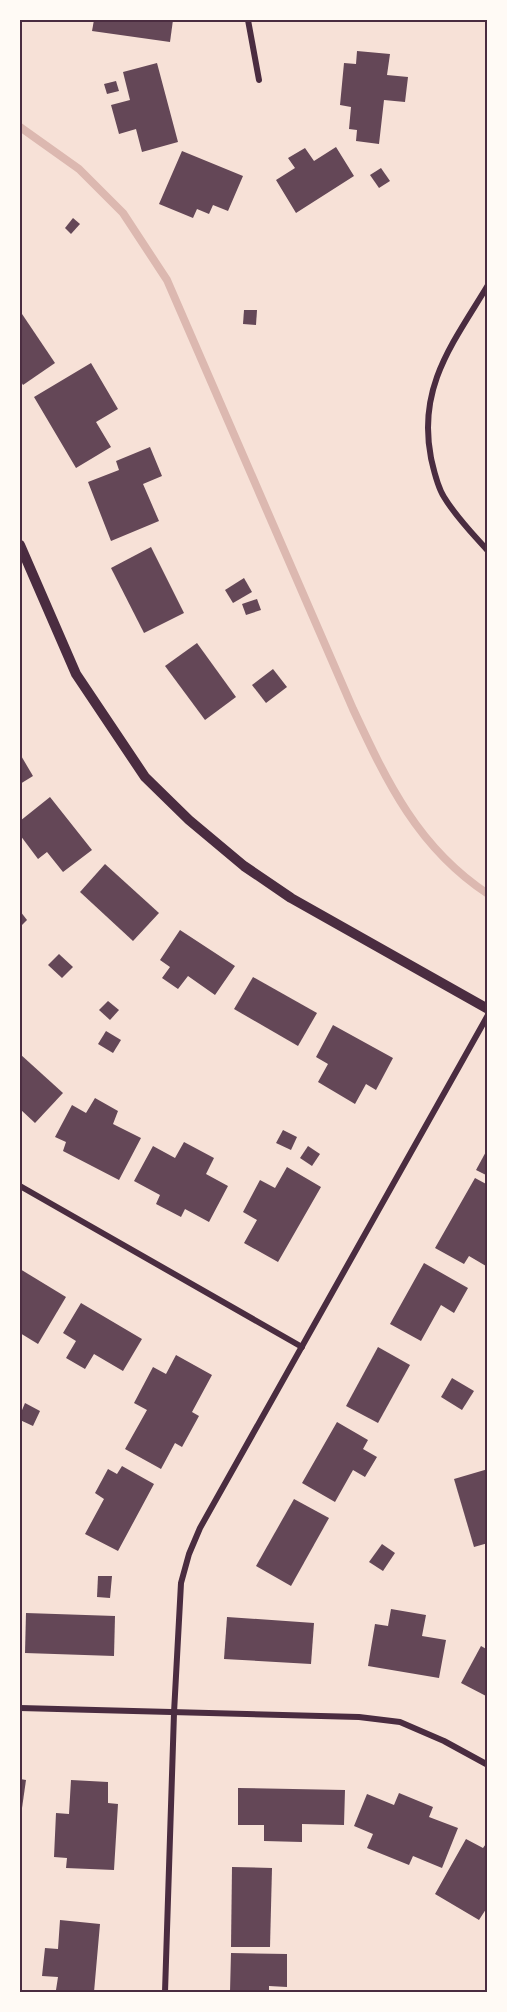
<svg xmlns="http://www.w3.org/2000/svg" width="507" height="2012" viewBox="0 0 507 2012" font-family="Rubik,sans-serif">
<rect width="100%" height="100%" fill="#f7e1d7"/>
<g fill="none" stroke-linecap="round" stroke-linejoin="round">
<path stroke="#dcb8b0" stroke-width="8" d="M 20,127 L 79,169 L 123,213 L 167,280 L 353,709 C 387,782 418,848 488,894"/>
</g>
<g fill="#644757">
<polygon points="94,20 173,20 170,42 92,31"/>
<polygon points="357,51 390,54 387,75 408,77 405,102 384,100 379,144 356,141 357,130 349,129 351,107 340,105 344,63 356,64"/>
<polygon points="157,63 178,142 142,152 136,129 119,134 111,105 130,100 123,72"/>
<polygon points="116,81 119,91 107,94 104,84"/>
<polygon points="336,147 354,176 296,213 276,180 295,168 288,158 305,148 314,161"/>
<polygon points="182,151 243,176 228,211 213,205 209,214 197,209 193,218 159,204"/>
<polygon points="381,168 390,181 379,188 370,175"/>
<polygon points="73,218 80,224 71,234 65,228"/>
<polygon points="244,310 257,310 256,325 243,324"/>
<polygon points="20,311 55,363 23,385 20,380"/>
<polygon points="91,363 118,409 96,422 111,447 76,468 34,397"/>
<polygon points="150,447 162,476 143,484 159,521 111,541 88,482 119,470 116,461"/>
<polygon points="151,547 184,613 144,633 111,568"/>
<polygon points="244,578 252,592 233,603 225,590"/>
<polygon points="257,599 261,610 246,615 242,604"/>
<polygon points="197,643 236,697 205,720 165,666"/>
<polygon points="273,669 287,687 266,703 252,685"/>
<polygon points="20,754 33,776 20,784"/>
<polygon points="50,797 92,850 63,872 47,852 38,859 20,835 20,821"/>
<polygon points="105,864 159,913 133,941 80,892"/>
<polygon points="20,911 27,920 20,927"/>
<polygon points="180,930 235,966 215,995 188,976 178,989 162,978 170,967 160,960"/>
<polygon points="59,954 73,967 62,978 48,965"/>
<polygon points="253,977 317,1013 298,1046 234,1009"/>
<polygon points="108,1001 119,1010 110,1020 99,1010"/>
<polygon points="333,1025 393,1058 376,1090 366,1084 355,1104 318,1082 328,1064 316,1057"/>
<polygon points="106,1031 121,1040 113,1053 98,1044"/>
<polygon points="20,1054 63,1093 35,1123 20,1109"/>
<polygon points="95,1098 118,1111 113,1124 141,1138 119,1180 63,1151 66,1142 55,1137 72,1105 86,1113"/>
<polygon points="283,1130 297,1137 291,1150 276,1143"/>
<polygon points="184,1142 214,1158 206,1174 228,1186 209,1222 185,1209 181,1217 156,1204 160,1195 134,1181 153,1146 175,1158"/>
<polygon points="308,1146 320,1154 312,1166 300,1158"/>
<polygon points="488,1148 488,1176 476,1170"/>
<polygon points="287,1167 321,1187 278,1262 244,1243 257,1220 243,1212 260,1180 275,1188"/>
<polygon points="475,1178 488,1185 486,1266 469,1256 464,1264 435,1248"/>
<polygon points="424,1263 468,1288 454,1313 441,1305 421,1341 390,1324"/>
<polygon points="20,1269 66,1297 38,1344 20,1333"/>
<polygon points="81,1303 142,1339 123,1371 94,1354 85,1369 66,1358 76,1341 63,1333"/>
<polygon points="378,1347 410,1365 378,1423 346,1406"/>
<polygon points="176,1355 212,1375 192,1412 199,1416 182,1447 175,1443 161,1469 125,1449 147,1410 134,1403 153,1367 166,1374"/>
<polygon points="452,1378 474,1391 462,1410 441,1397"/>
<polygon points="25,1403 40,1411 33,1426 20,1420 20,1415"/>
<polygon points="337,1422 368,1440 363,1449 377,1457 365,1477 353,1470 335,1502 302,1483"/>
<polygon points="122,1466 154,1484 118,1551 85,1534 104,1499 95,1493 108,1469 117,1474"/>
<polygon points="488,1469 488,1543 474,1547 454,1479"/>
<polygon points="294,1499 329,1518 291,1586 256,1566"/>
<polygon points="382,1544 395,1553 383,1571 369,1562"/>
<polygon points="98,1576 112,1576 110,1598 97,1597"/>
<polygon points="391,1609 426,1615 422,1636 446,1640 439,1678 368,1666 375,1624 388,1626"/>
<polygon points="26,1613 115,1616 114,1656 25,1653"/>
<polygon points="227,1617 314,1623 311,1664 224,1659"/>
<polygon points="481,1646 488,1650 488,1697 461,1683"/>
<polygon points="20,1779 26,1780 21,1815 20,1815"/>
<polygon points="71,1780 108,1782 108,1803 118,1804 114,1870 66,1868 67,1858 54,1857 56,1813 69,1814"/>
<polygon points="238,1788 345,1790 344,1825 302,1824 302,1842 264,1841 264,1825 238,1825"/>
<polygon points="399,1793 433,1807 429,1817 458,1828 442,1868 413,1856 409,1865 367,1848 373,1834 354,1826 367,1794 394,1805"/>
<polygon points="466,1839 483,1848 488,1841 488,1906 479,1920 435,1894"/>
<polygon points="232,1867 272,1868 270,1947 231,1947"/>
<polygon points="60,1920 100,1924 94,1992 56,1990 58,1977 42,1976 45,1948 58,1949"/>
<polygon points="231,1953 287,1954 287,1987 269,1986 269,1992 230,1992"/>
</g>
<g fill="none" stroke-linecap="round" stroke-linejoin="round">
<g stroke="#4a2c40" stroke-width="6">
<polyline points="248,20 259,80"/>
<path d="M 488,285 C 453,343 417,387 431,458 C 434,471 437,486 444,497 C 456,517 472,533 488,551"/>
<polyline points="20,1186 302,1347"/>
<polyline points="20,1708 359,1717 400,1722 444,1741 488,1765"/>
<polyline points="165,1992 174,1713 181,1583 189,1554 200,1528 488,1015"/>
</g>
<polyline stroke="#4a2c40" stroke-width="10" points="20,545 76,674 145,777 189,820 244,866 291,898 488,1009"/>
</g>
<rect width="507" height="2012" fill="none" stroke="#fffaf5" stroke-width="42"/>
<rect x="21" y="21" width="465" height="1970" fill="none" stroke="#4a2c40" stroke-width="2"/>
</svg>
